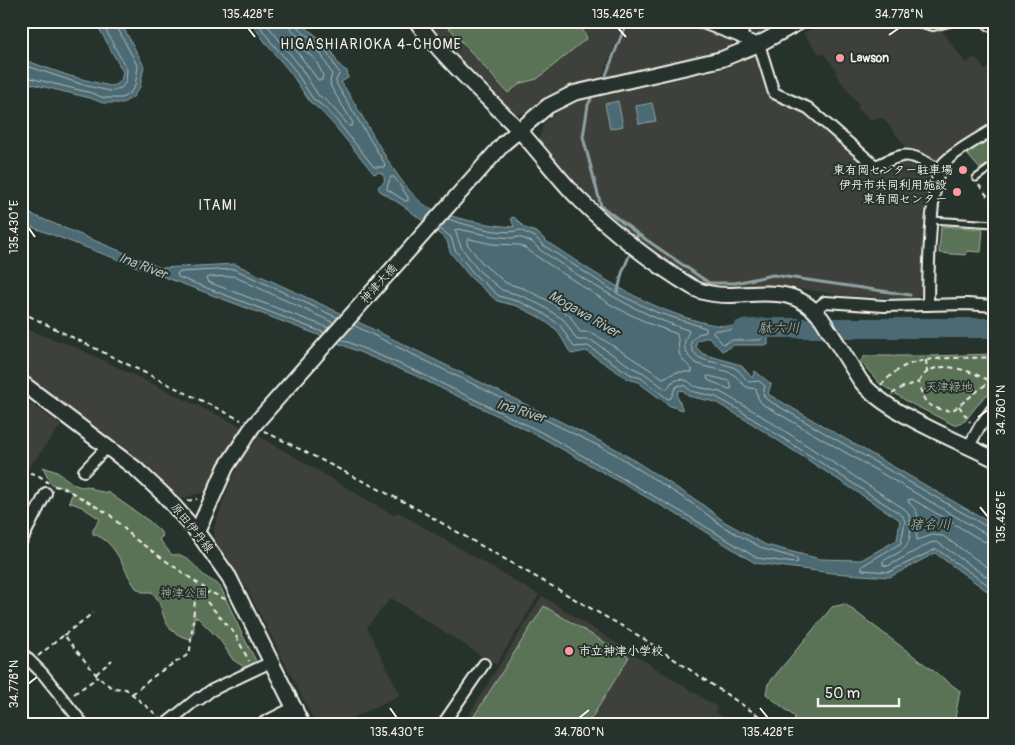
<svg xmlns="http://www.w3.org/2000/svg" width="1015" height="745" viewBox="0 0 1015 745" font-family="Pangolin,'Klee One',sans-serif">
<rect width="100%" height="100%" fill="#26332d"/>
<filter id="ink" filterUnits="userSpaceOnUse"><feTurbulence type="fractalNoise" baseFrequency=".02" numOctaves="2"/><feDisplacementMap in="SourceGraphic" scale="10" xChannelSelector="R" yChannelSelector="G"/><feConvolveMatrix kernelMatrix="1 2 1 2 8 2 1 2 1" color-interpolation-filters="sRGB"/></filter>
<g filter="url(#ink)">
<g fill="#3c413b">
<polygon points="425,21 625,21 601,79 564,92 526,112 518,114 509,111 456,58"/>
<polygon points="629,21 688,21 732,38 734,40 730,49 719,53 607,76"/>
<polygon points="710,21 782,21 757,35"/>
<polygon points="831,21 909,21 912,23 939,27 966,63 975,57 985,70 994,63 994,125 935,163 910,152 883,118 869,119 857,108 859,105 835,73 837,71 823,53 820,55 803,33"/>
<polygon points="758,55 772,96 802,108 872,170 898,158 908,159 933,171 925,199 921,294 913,300 840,295 784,286 714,289 698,285 657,256 591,203 566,177 539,144 542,142 539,138 544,123 559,110 585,99 706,73 722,69"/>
<polygon points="25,329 73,346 240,426 242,430 216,470 205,492 179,499 144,468 21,374 21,331"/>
<polygon points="21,396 61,425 28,469 23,470 21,469"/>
<polygon points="259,436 393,515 398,512 539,595 496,665 391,598 367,627 400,695 344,722 344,724 316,724 245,585 215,540 214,527 231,480 240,462"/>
<polygon points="542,596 717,707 715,712 734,724 463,724"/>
</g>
<g fill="#5a7257" stroke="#a7b2a0">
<polygon points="443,21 578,21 587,38 537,79 521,83 508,93"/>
<polygon points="994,135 994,160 980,169 967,154"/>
<polygon points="941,226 983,229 981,252 967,251 966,255 939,253"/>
<polygon points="994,354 994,390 983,398 965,421 954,425 908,402 879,383 863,364 856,366 865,356 931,356"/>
<path d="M 43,467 L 57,472 L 75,485 L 82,487 L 87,486 L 98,491 L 109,493 L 149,521 L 160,531 L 163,536 L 159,539 L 172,555 C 188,552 194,568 205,576 C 212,582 215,580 221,588 L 241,632 L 256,661 L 256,664 L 246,668 L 233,660 L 220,640 L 198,618 L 194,617 L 194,634 L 190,639 C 156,630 169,610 152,592 L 142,592 L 136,588 C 122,569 118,542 93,534 L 93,530 L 100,519 L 82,507 L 69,502 L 72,494 L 69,490 L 51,484 Z"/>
<polygon points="845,604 960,691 955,718 961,724 794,724 795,717 766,694 768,684 832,607"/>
<polygon points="544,606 629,657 588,724 469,724"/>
</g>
<g fill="#4c6b73" stroke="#8fa1a2">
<polygon points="95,21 120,21 144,66 140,87 133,97 123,103 103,103 90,98 28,83 21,77 23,62 27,61 70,76 110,86 115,85 121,81 123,72"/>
<path d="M 250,21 L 298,21 L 330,47 L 337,62 L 342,68 L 347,71 L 348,78 L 341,82 C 363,112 398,191 428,207 C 452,219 487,225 514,227 L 511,218 L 514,217 L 525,228 L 538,233 L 546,241 C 597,275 649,311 710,324 C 729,328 749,326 768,325 L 768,345 L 734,345 L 722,351 L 709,337 L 701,339 L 696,342 L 696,347 L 703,354 L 741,365 L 752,378 L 755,371 L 771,384 L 768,394 L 994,525 L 994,596 L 935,553 L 890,577 L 832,573 L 755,563 L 683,518 L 539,436 L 414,375 L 321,336 L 21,223 L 21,210 L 161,268 L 235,264 L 342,314 L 618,450 L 699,502 L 725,522 L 766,545 L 820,559 L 861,560 L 897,540 L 900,520 L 751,423 L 715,402 L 688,396 L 684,391 L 679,390 L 677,396 L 683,410 L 670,406 L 638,382 L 628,379 L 586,351 L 571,354 L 557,330 L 539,317 L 517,306 L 497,301 L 470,277 L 450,252 L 447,240 L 405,207 L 380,191 L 378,187 L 384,182 C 385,178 384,174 379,172 L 374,174 L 334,125 L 320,110 L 310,102 L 290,72 L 268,46 Z"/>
<polygon points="618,101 623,126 610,129 605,104"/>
<polygon points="652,103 656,121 639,124 636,106"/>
</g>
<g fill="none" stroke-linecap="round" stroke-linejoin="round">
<g stroke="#b1bbb9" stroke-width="1">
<path d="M 256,21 L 272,43 L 294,69 L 313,99 L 323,106 L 337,121 L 374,167 L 384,167 L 385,164 L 337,85 L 336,80 L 340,73 C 333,66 331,56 325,49 C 317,40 297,33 295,21"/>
<polyline points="264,21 299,65 318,95 328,102 349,126 352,126 353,123 331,87 330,81 332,74 321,54 292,31 289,21"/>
<polygon points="296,46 299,46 315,59 323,75 322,80 318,80 295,49"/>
<polyline points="21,67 27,66 87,86 110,91 121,88 126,82 127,70 101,21"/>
<polyline points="21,74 25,74 30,78 92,93 104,98 122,98 130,93 135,86 138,67 116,25 116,21"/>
<polygon points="391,177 394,177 408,197 408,201 405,201 387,189"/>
<path d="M 448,219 C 466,225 502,236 520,230 L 535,237 L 543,245 L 620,295 L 656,312 L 706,328 L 706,332 L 698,334 L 691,341 C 690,367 724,359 738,370 C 742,374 745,379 749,382 L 759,381 L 765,386 L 763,394 L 766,399 L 989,528 L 994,529"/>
<polyline points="439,228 451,237 455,250 474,274 499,296 520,302 541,312 560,325 574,347 588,346 630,374 641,378 668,399 671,398 675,388 679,385 685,386 691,391 716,397 736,408 902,515 905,521 901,543 862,566 862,570 889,572 936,549 994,589"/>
<path d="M 470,239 L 492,244 L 519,245 L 527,249 L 536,256 L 613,306 L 650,324 L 677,334 C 681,353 674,353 692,369 L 692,372 L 677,372 L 663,378 L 596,335 L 589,332 L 580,332 L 570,316 L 549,301 L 525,289 L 506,283 L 483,264 L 467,244 L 467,240 Z"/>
<polyline points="329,328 208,282 206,278 208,277 233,276 334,323"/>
<polygon points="716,330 761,330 763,332 763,338 760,340 733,340 723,344 713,333"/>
<polyline points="325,333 178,277 177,274 179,272 234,269 338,318"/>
<polyline points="341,339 416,371 541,432 685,514 757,558 795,563 798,562 796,558 764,549 722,526 696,506 615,454 353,325"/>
<polygon points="709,376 729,381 732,388 729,389 708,380 707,377"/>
<path d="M 994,535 L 986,534 L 762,404 L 758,398 L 756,389 C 740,387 745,383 734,375 C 719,365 694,372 686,351 C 683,344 685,338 689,332 L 688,330 C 632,312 588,282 540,250 L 532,242 L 519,237 L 512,238 L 492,236 L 458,229 L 455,230 L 461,247 L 478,270 L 502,290 L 523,296 L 544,307 L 564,320 L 577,340 L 586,340 L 592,341 L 633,368 L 644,373 L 665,389 L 667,389 L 672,382 L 680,379 L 688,381 L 694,386 L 720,392 L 757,413 L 906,510 C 913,518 912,542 904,549 C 898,554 889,557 883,561 L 883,565 L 888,566 L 930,543 L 937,542 L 994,582"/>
<path d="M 994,543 L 983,541 L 912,499 L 908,500 L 909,503 C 924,515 915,524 917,540 L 933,535 L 943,536 L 994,572"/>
</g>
<g stroke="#8fa1a2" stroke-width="3">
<polyline points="606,75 627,21"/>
<polyline points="591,99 588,105 583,137 601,206 638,234 634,244"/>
<polyline points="638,234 709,283 735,283 773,275 910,295"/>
<polyline points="618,291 622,273 632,249"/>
</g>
<polyline stroke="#4c6b73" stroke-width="20" points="742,330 767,328 994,328"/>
<g stroke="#f4f1e8" stroke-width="9">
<g id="service">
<polyline points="976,178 994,165"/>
<polyline points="932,220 994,224"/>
</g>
</g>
<g stroke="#f4f1e8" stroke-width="14">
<g id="minor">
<path d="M 697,21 L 759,44 L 774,93 L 808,108 L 873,164 L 876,166 C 910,150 907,153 939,169"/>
<polyline points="740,21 743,31 741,38"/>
<polyline points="916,21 933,25 949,21"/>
<polyline points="985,21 994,28"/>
<path d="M 928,305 C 928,280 930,180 943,164 C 953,152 980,138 994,129"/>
<polyline points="815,310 825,302 884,306 967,304 994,306"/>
<polyline points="969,446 980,426 994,407"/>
<polyline points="84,471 108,446"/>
<polyline points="21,542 46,493"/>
<polyline points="21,652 43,674 83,724"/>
<polyline points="166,724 198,698 200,699 210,691 271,662"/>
<polyline points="443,724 484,664"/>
</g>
</g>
<g stroke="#f4f1e8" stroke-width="18">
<g id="tertiary">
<path d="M 416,21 C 445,60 483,93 517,128 C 539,151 557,177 579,199 C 610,230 655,265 692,287 C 703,294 716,295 729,295 C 766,294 796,286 822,319 L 860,380 C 883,412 957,440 994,459"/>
<polyline points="21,382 136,469 165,496 197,532 229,577 302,724"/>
<polyline points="197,532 226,467 253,426 504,143 548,106 574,93 722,59 759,44 801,21"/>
<polyline points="265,724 295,709"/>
</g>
</g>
<g stroke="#f4f1e8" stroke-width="2" stroke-dasharray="5 4" stroke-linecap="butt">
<polyline points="979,185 994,205"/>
<polyline points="21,312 241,420"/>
<polyline points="926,360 927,372"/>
<path d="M 919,382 C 932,355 971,371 990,381"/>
<path d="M 881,385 C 888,378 896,370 905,366 C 930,355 967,359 994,357"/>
<path d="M 892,394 L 903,387 L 919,382 C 923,405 929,408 952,411 L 994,378"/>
<polyline points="959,406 970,422"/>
<polyline points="264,431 412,506 641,637 771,724"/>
<path d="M 21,472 C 33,473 39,474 48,483"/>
<polyline points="54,486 64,488 109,514 135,539 210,592"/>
<polyline points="187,501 197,499"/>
<polyline points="201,595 235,634 249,661"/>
<polyline points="64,635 93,613"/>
<polyline points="38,656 64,635 98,677 112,688 126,689 159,717"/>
<polyline points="96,674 112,660"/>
<polyline points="74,694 98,677"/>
<polyline points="132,694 158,673 186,656 190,650 195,600 201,595 210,592 227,600"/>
<polyline points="959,718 967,724"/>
</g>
<use href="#service" stroke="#26332d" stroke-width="5"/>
<use href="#minor" stroke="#26332d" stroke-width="10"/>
<use href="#tertiary" stroke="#26332d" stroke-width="14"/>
</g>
</g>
<path fill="none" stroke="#f4f1e8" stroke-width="2" d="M 248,28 L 255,37M 618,28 L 626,37M 889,35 L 899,28M 28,227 L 35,237M 978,417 L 988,410M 980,507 L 988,517M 28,684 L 37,677M 390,708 L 397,718M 760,708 L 768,718M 579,718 L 589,710"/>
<g fill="#ff9aa2" stroke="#26332d" stroke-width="2">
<circle cx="840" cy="58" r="5"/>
<circle cx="963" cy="170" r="5"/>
<circle cx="957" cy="192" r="5"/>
<circle cx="569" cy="651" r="5"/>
</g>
<g text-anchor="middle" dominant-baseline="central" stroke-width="4" stroke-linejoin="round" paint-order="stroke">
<g font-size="12" font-weight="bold" fill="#f4f1e8" stroke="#26332d" text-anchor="start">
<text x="850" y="58">Lawson</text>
<text x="953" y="170" text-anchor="end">東有岡センター駐車場</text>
<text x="947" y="185" text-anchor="end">伊丹市共同利用施設<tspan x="947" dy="14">東有岡センター</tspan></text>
<text x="579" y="651">市立神津小学校</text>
</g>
<g font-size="12" fill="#f4f1e8" stroke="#26332d">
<text transform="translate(379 284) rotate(-48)">神津大橋</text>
<text transform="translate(192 528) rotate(51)">原田伊丹線</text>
</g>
<g font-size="12" fill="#b6beae" stroke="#26332d">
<text x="949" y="387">天津緑地</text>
<text x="184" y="593">神津公園</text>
</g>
<g font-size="14" letter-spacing="1" fill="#f4f1e8" stroke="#26332d">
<text x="371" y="44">HIGASHIARIOKA 4-CHOME</text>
<text x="218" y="205">ITAMI</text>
</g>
<g font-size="14" font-style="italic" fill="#b1bbb9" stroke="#26332d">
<text transform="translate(143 266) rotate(21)">Ina River</text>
<text transform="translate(584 314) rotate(30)">Mogawa River</text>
<text transform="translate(779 328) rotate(-1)">駄六川</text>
<text transform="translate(521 411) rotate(17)">Ina River</text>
<text x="930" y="524">猪名川</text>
</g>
</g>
<rect width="1015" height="745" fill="none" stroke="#26332d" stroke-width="55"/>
<path d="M818 698v8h81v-8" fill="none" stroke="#f4f1e8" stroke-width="2.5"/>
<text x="825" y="698" font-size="15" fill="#f4f1e8" stroke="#26332d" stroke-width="4" paint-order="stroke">50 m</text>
<rect x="28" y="28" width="960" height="690" fill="none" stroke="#f4f1e8" stroke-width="2"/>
<g font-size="12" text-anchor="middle" fill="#f4f1e8">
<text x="248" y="18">135.428°E</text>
<text x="618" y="18">135.426°E</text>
<text x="899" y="18">34.778°N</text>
<text transform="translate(14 227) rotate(-90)" y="4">135.430°E</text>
<text transform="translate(1001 410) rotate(-90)" y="4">34.780°N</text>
<text transform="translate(1001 517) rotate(-90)" y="4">135.426°E</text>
<text transform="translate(14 684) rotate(-90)" y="4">34.778°N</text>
<text x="397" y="736">135.430°E</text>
<text x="579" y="736">34.780°N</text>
<text x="768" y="736">135.428°E</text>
</g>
</svg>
